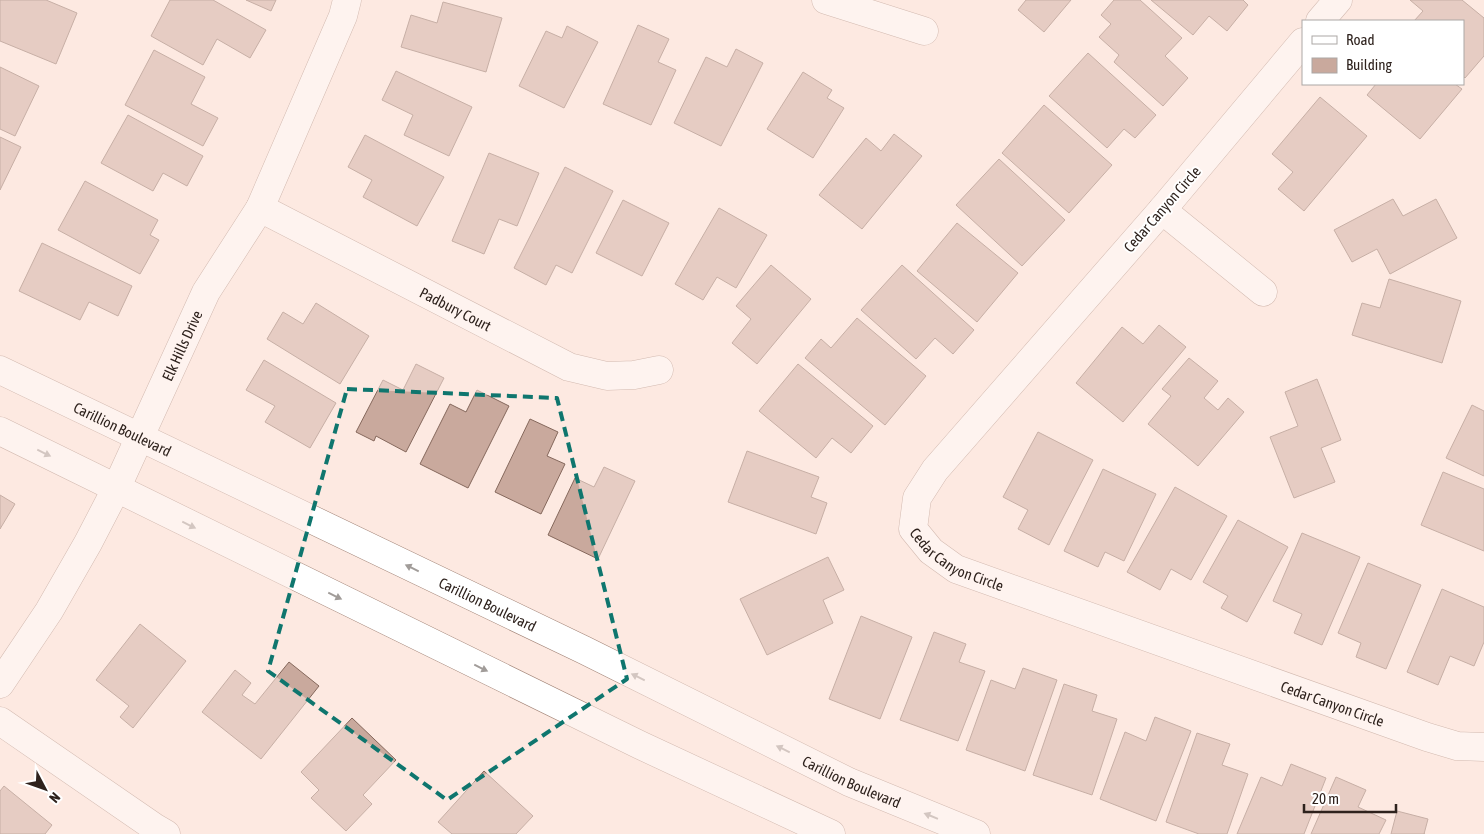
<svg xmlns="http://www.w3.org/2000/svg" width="1484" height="834" viewBox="0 0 1484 834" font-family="'Asap Condensed',sans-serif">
<rect width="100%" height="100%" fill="#fde9e1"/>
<g fill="#c9a99d" stroke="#85685c">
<polygon points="0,0 46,0 77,13 56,64 0,41"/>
<polygon points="170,0 213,0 266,30 250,58 217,39 203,65 151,36"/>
<polygon points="246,0 276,0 271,11"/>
<polygon points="1026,0 1071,0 1044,32 1018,10"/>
<polygon points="1114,0 1140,0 1182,38 1165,56 1188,78 1163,106 1114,62 1119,55 1099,37 1111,24 1101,15"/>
<polygon points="1151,0 1243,0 1248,5 1227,31 1209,16 1193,35"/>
<polygon points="1410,0 1462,0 1484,18 1484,56 1465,78 1463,76 1463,21 1414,21 1423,11"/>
<polygon points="443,2 502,18 486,72 401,47 411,15 437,23"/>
<polygon points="638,25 669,39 658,62 676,70 651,125 603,104"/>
<polygon points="567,26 598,42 564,108 519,86 546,31 562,38"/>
<polygon points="736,49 763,63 721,146 674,123 706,57 727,67"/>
<polygon points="154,50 205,77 191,104 218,118 203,146 125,105"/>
<polygon points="1088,53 1156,115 1135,138 1124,129 1107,148 1049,96"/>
<polygon points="0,67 39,86 15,136 0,129"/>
<polygon points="396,71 472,107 449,156 404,135 413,115 382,100"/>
<polygon points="803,72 832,90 827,98 844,108 813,158 767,129"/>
<polygon points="1376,84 1455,84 1462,89 1420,139 1367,95"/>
<polygon points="1320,97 1367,136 1304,211 1278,189 1293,172 1272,154"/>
<polygon points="1044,105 1112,165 1069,213 1002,153"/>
<polygon points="128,115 203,156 187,186 163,173 153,191 101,163"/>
<polygon points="894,134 922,156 862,229 819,195 866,138 881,151"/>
<polygon points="365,135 444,177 417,226 363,197 372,180 348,167"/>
<polygon points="0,137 21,147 0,190"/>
<polygon points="489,153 539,173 517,226 499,219 484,254 452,241"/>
<polygon points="999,159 1065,220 1022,266 956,205"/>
<polygon points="565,167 613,191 572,273 556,265 546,285 514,268"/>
<polygon points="85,181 158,220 150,235 159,240 140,274 58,230"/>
<polygon points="1393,199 1403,216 1436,199 1457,238 1390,274 1377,249 1352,262 1334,230"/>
<polygon points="623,200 669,223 642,276 596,253"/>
<polygon points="719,208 767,235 736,288 717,277 703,300 675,284"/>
<polygon points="957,223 1018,273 977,322 917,271"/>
<polygon points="42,243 132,286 118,316 89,302 80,320 19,291"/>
<polygon points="771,265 811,299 757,364 732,343 751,319 736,306"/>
<polygon points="902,265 974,330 953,354 935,338 916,359 861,310"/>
<polygon points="1389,279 1461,301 1442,363 1352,335 1362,303 1380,308"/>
<polygon points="316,303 369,336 340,384 267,339 283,312 303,324"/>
<polygon points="857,318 926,376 885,425 805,358 821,339 831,348"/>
<polygon points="1159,325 1186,347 1123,422 1076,383 1122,327 1143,344"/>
<polygon points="1189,358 1218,381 1204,398 1218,410 1228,398 1244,412 1198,466 1148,424 1171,396 1162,389"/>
<polygon points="264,360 336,403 310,448 265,422 275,406 246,390"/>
<polygon points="416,364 444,378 406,452 376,436 374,441 356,432 383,380 403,390"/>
<polygon points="798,364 873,426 851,453 832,438 816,458 759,411"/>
<polygon points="1317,379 1341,440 1321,448 1335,482 1294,498 1270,437 1298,426 1285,392"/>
<polygon points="477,390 509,406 468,488 420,464 450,404 466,412"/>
<polygon points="1472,405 1484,411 1484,476 1446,458"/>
<polygon points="530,419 558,432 547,456 565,464 541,514 495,492"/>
<polygon points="1038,432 1093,460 1049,545 1018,529 1028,510 1003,497"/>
<polygon points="747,451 819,477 811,497 827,503 816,534 728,502"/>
<polygon points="604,467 635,481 598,559 548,535 575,478 594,487"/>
<polygon points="1103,469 1156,494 1124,561 1105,552 1098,567 1064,551"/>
<polygon points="1443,472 1484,489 1484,551 1421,525"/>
<polygon points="1175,487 1227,516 1191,580 1171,569 1160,590 1127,572"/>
<polygon points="0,495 15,504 0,529"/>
<polygon points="1238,520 1288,547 1247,622 1221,608 1228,596 1203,582"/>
<polygon points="1302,533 1360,557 1322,645 1294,633 1302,614 1273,601"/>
<polygon points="828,557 844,590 823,600 833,623 767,655 740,599"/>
<polygon points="1368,563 1421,585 1386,669 1356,657 1361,643 1338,633"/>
<polygon points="1442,589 1484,607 1484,642 1474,666 1450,656 1438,685 1407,672"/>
<polygon points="861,616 912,637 880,719 829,699"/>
<polygon points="140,624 186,661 133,728 120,717 129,706 96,680"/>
<polygon points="934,632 966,644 959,662 985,671 958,741 900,720"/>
<polygon points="289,662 319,686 261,759 202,712 235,670 251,683 242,695 255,704"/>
<polygon points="1023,668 1057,680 1025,771 966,750 991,680 1015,689"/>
<polygon points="1064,684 1097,695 1092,711 1117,719 1092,795 1033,775"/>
<polygon points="1155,717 1191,731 1156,821 1100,799 1125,732 1146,741"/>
<polygon points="352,718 396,760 363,795 372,804 346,831 311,798 319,790 301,772"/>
<polygon points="1197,733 1230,744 1222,765 1248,774 1227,834 1199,834 1166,822"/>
<polygon points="1291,764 1326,778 1304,834 1237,834 1261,777 1282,786"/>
<polygon points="484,771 533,816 516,834 452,834 438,822"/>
<polygon points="1336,777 1366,790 1358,807 1386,820 1379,834 1311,834"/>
<polygon points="4,786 52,825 45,834 0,834 0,791"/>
<polygon points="1397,811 1428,819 1424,834 1425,834 1391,834"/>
</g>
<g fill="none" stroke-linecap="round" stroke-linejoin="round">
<g stroke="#a08275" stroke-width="29">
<g id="minor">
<polyline points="826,0 924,31"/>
<polyline points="1320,21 1338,0"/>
<path id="s1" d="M 1303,42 L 1162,210 L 935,470 L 917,498 L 913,529 L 931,551 L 956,569 L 1427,737 L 1457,746 L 1484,747"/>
<path id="s2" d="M 260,208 L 569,367 L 607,376 L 634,375 L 659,370"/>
<polyline points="1162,210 1263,292"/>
<path id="s3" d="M 0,370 L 584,650 L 849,782 L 976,834"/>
<polyline points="0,431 640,745 831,834"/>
<path id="s4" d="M 0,684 L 49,611 L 88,543 L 116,489 L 206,292 L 260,208 L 343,16 L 347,0"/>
<polyline points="0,721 154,827 166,834"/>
</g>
</g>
<use href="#minor" stroke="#fff" stroke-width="28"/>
</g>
<defs><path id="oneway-solid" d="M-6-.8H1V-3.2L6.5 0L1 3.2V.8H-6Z" transform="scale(1.25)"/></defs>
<g fill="#a19c99">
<use href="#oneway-solid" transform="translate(44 453) rotate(26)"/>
<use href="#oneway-solid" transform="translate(189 525) rotate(26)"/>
<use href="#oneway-solid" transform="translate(412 568) rotate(-154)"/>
<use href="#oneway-solid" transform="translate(335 596) rotate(26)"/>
<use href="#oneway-solid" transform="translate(481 668) rotate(26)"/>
<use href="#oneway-solid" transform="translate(638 677) rotate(-154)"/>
<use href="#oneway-solid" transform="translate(783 749) rotate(-154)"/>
<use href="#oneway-solid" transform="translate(931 816) rotate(-158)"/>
</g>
<path d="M0 0H1484V834H0ZM 347,389 L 557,398 L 627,679 L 447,800 L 268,671 Z" fill="#fde9e1" fill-opacity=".55" fill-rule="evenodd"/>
<path fill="none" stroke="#0f766e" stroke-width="4" stroke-dasharray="10 6" stroke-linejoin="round" d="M 347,389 L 557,398 L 627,679 L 447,800 L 268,671 Z"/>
<g text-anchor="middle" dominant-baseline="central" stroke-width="4" stroke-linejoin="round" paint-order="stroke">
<g font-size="15" fill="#2e221d" stroke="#fff">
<text transform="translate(1162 209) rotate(-49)">Cedar Canyon Circle</text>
<text stroke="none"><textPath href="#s2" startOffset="220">Padbury Court</textPath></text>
<text stroke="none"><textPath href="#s4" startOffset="385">Elk Hills Drive</textPath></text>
<text stroke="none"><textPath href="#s3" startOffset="136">Carillion Boulevard</textPath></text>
<text stroke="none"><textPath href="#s1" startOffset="684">Cedar Canyon Circle</textPath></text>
<text stroke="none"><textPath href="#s3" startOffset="541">Carillion Boulevard</textPath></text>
<text stroke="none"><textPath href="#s1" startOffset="1088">Cedar Canyon Circle</textPath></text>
<text stroke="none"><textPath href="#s3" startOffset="946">Carillion Boulevard</textPath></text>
</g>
</g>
<rect x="1302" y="20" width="162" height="65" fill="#ffffff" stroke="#aba7a5"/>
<rect x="1312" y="36" width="25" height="8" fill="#ffffff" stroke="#aba7a5"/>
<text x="1346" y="45" font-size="15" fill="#2e221d">Road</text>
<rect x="1312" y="58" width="25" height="15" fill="#c9a99d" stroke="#aba7a5"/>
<text x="1346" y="70" font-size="15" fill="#2e221d">Building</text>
<g transform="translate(45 789) rotate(131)" stroke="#ffffff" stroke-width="4" paint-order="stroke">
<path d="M0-4L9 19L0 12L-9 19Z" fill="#2e221d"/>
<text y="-8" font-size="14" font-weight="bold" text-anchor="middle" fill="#2e221d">N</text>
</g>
<path d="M1304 804v8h92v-8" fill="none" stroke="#2e221d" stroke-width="2.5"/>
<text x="1312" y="804" font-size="15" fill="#2e221d" stroke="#ffffff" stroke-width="4" paint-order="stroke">20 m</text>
</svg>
